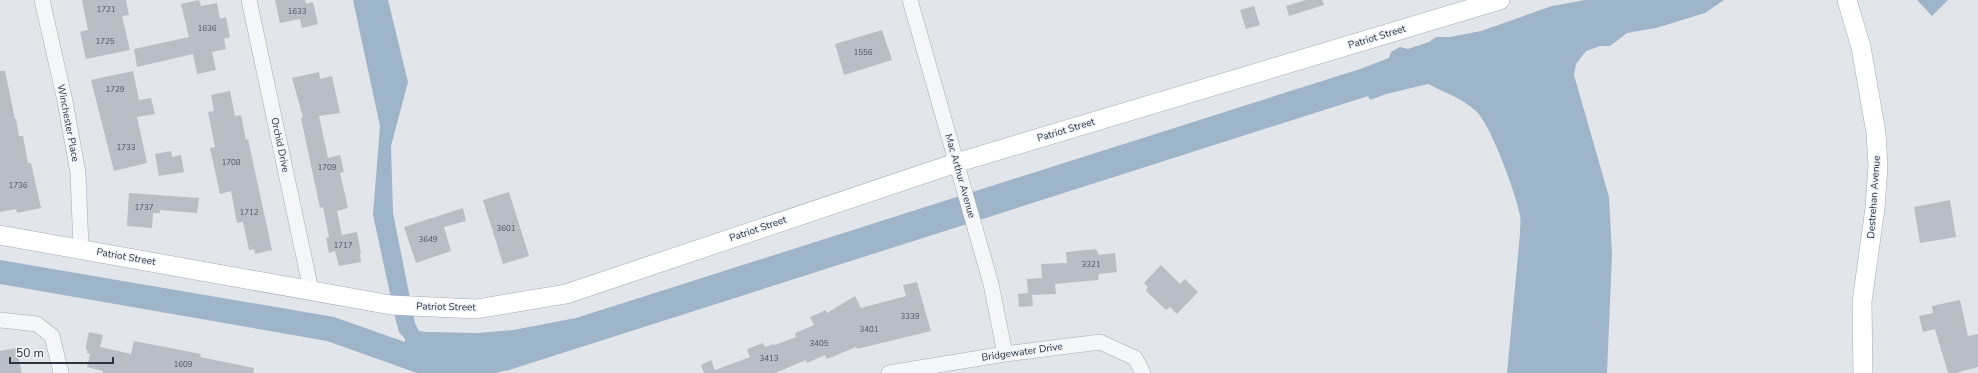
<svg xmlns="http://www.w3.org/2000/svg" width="1978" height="373" viewBox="0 0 1978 373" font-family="'Nunito Sans',sans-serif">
<rect width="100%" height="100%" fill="#e2e5e9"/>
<g fill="#9eb4c8">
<path d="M 353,0 L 388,0 L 408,82 L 391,146 L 393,213 L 415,323 L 419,331 L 426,332 L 478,333 L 513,330 L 576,318 L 1360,69 L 1389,58 L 1391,52 L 1400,47 L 1408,49 L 1429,42 L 1436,37 L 1450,37 L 1481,31 L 1552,6 L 1585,0 L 1724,0 L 1705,13 L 1656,28 L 1627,33 L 1610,46 L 1600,46 L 1586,51 L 1576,64 L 1574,75 L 1609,197 L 1612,254 L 1607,373 L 1507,373 L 1520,234 C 1520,228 1521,221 1520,215 C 1516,194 1491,125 1476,111 C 1463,99 1444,92 1428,84 L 1386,94 L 1370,100 L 1368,96 L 509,370 L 495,373 L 417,373 L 327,341 L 0,284 L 0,260 L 334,317 L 405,342 L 405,339 L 399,332 L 396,321 L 373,215 L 380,126 Z"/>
<polygon points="1917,0 1948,0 1932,16"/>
</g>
<g fill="#b9bec6">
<polygon points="82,0 126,0 129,15 122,16 130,50 86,59 80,32 88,30"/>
<polygon points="199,0 201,6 217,3 220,19 226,17 230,37 224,39 226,49 212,52 216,70 197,74 193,54 137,67 134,49 189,37 181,4"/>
<polygon points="275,0 305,0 306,4 313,2 318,24 302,28 300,19 280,23"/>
<polygon points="1306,0 1322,0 1324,5 1289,16 1286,6"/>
<polygon points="1254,6 1260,25 1246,29 1240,10"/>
<polygon points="882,30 892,60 844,75 835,44"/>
<polygon points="0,71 5,71 15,119 16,119 19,136 23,136 28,163 31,163 41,208 17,213 16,209 0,212"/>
<polygon points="133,71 139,100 151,98 155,114 137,117 147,163 114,171 91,80"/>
<polygon points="319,72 320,79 332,76 340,113 319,116 328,158 340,155 344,172 340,173 348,208 337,211 342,235 357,232 361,253 360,254 361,262 339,266 335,251 329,253 326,238 329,237 323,207 320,208 301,118 303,117 292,78"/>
<polygon points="230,91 235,116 241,115 246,140 248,139 272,250 255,254 254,249 249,250 243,222 237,223 231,191 220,194 210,148 215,147 208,112 214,111 211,95"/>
<polygon points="171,151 172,157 181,155 184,172 159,176 155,154"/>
<polygon points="509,192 529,256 503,264 483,200"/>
<polygon points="129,193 199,198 197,213 160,210 160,213 153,213 152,228 127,226"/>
<polygon points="1950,200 1956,237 1920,243 1914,207"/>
<polygon points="463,208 466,221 444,227 451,251 416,263 404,227"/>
<polygon points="1096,249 1099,255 1115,253 1117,272 1099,274 1098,280 1055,284 1056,294 1032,295 1033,306 1019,307 1018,294 1028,293 1027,279 1042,278 1041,264 1067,263 1066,252"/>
<polygon points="1161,265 1180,284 1185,279 1198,292 1177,314 1170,307 1166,310 1146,291 1148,287 1144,283"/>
<polygon points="917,282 931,331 857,349 856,347 827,359 825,355 807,363 806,360 775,373 704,373 701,365 711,360 715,370 750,357 747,349 763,343 765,347 774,344 775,345 796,337 795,333 814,325 810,317 826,310 827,313 855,296 861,308 906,296 903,285"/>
<polygon points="1960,300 1968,336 1978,334 1978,367 1956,373 1948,373 1935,329 1923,332 1919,316 1933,313 1932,306"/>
<polygon points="89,332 103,335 100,347 131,354 134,341 201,354 200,357 254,368 253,373 102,373 103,371 87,367 90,354 87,353 88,350 86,350 86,345"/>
<polygon points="16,348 22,373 0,373 0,351"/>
</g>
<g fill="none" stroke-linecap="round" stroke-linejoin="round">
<g stroke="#a7acb3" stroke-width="16">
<g id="minor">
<polyline points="42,0 65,101 78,173 81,248"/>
<polyline points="249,0 311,290"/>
<polyline points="910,0 991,284 1005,354"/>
<polyline points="0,320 37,324 52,336 61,373"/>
<polyline points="889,373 1005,354 1100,342 1135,358 1143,373"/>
</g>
</g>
<g stroke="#a1aab5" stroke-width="20">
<g id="major">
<polyline points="1847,0 1861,47 1876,133 1878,166 1875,208 1862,302 1863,373"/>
<polyline points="0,235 391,305 476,309 566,294 956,163 1500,0"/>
</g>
</g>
<use href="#minor" stroke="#f4f6f8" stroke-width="15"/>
<use href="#major" stroke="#fff" stroke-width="19"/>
</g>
<g text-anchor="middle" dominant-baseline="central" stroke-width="3" stroke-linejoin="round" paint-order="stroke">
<g font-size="8" fill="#4e5662">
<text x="106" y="9">1721</text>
<text x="297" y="11">1633</text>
<text x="207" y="28">1636</text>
<text x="105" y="41">1725</text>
<text x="863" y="52">1556</text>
<text x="115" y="89">1729</text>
<text x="126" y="147">1733</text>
<text x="231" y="162">1708</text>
<text x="327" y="167">1709</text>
<text x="18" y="185">1736</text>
<text x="144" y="207">1737</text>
<text x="249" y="212">1712</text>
<text x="506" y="228">3601</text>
<text x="428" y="239">3649</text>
<text x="343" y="245">1717</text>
<text x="1091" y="264">3321</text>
<text x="910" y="316">3339</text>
<text x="869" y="329">3401</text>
<text x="819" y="343">3405</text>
<text x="769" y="358">3413</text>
<text x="183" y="364">1609</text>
</g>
<g font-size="10" fill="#2a3341" stroke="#f1f4f7">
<text transform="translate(1377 37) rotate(-17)">Patriot Street</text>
<text transform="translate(68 123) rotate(79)">Winchester Place</text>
<text transform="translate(1066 130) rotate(-17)">Patriot Street</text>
<text transform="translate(280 145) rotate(78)">Orchid Drive</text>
<text transform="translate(960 176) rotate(74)">Mac Arthur Avenue</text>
<text transform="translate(1874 197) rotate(-86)">Destrehan Avenue</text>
<text transform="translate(758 229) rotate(-19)">Patriot Street</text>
<text transform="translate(126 257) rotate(10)">Patriot Street</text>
<text transform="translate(446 307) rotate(1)">Patriot Street</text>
<text transform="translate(1022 352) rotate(-8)">Bridgewater Drive</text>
</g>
</g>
<path d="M10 357v6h103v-6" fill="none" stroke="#2a3341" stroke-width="2"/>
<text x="16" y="357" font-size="12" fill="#2a3341" stroke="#f1f4f7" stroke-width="3" paint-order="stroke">50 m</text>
</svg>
